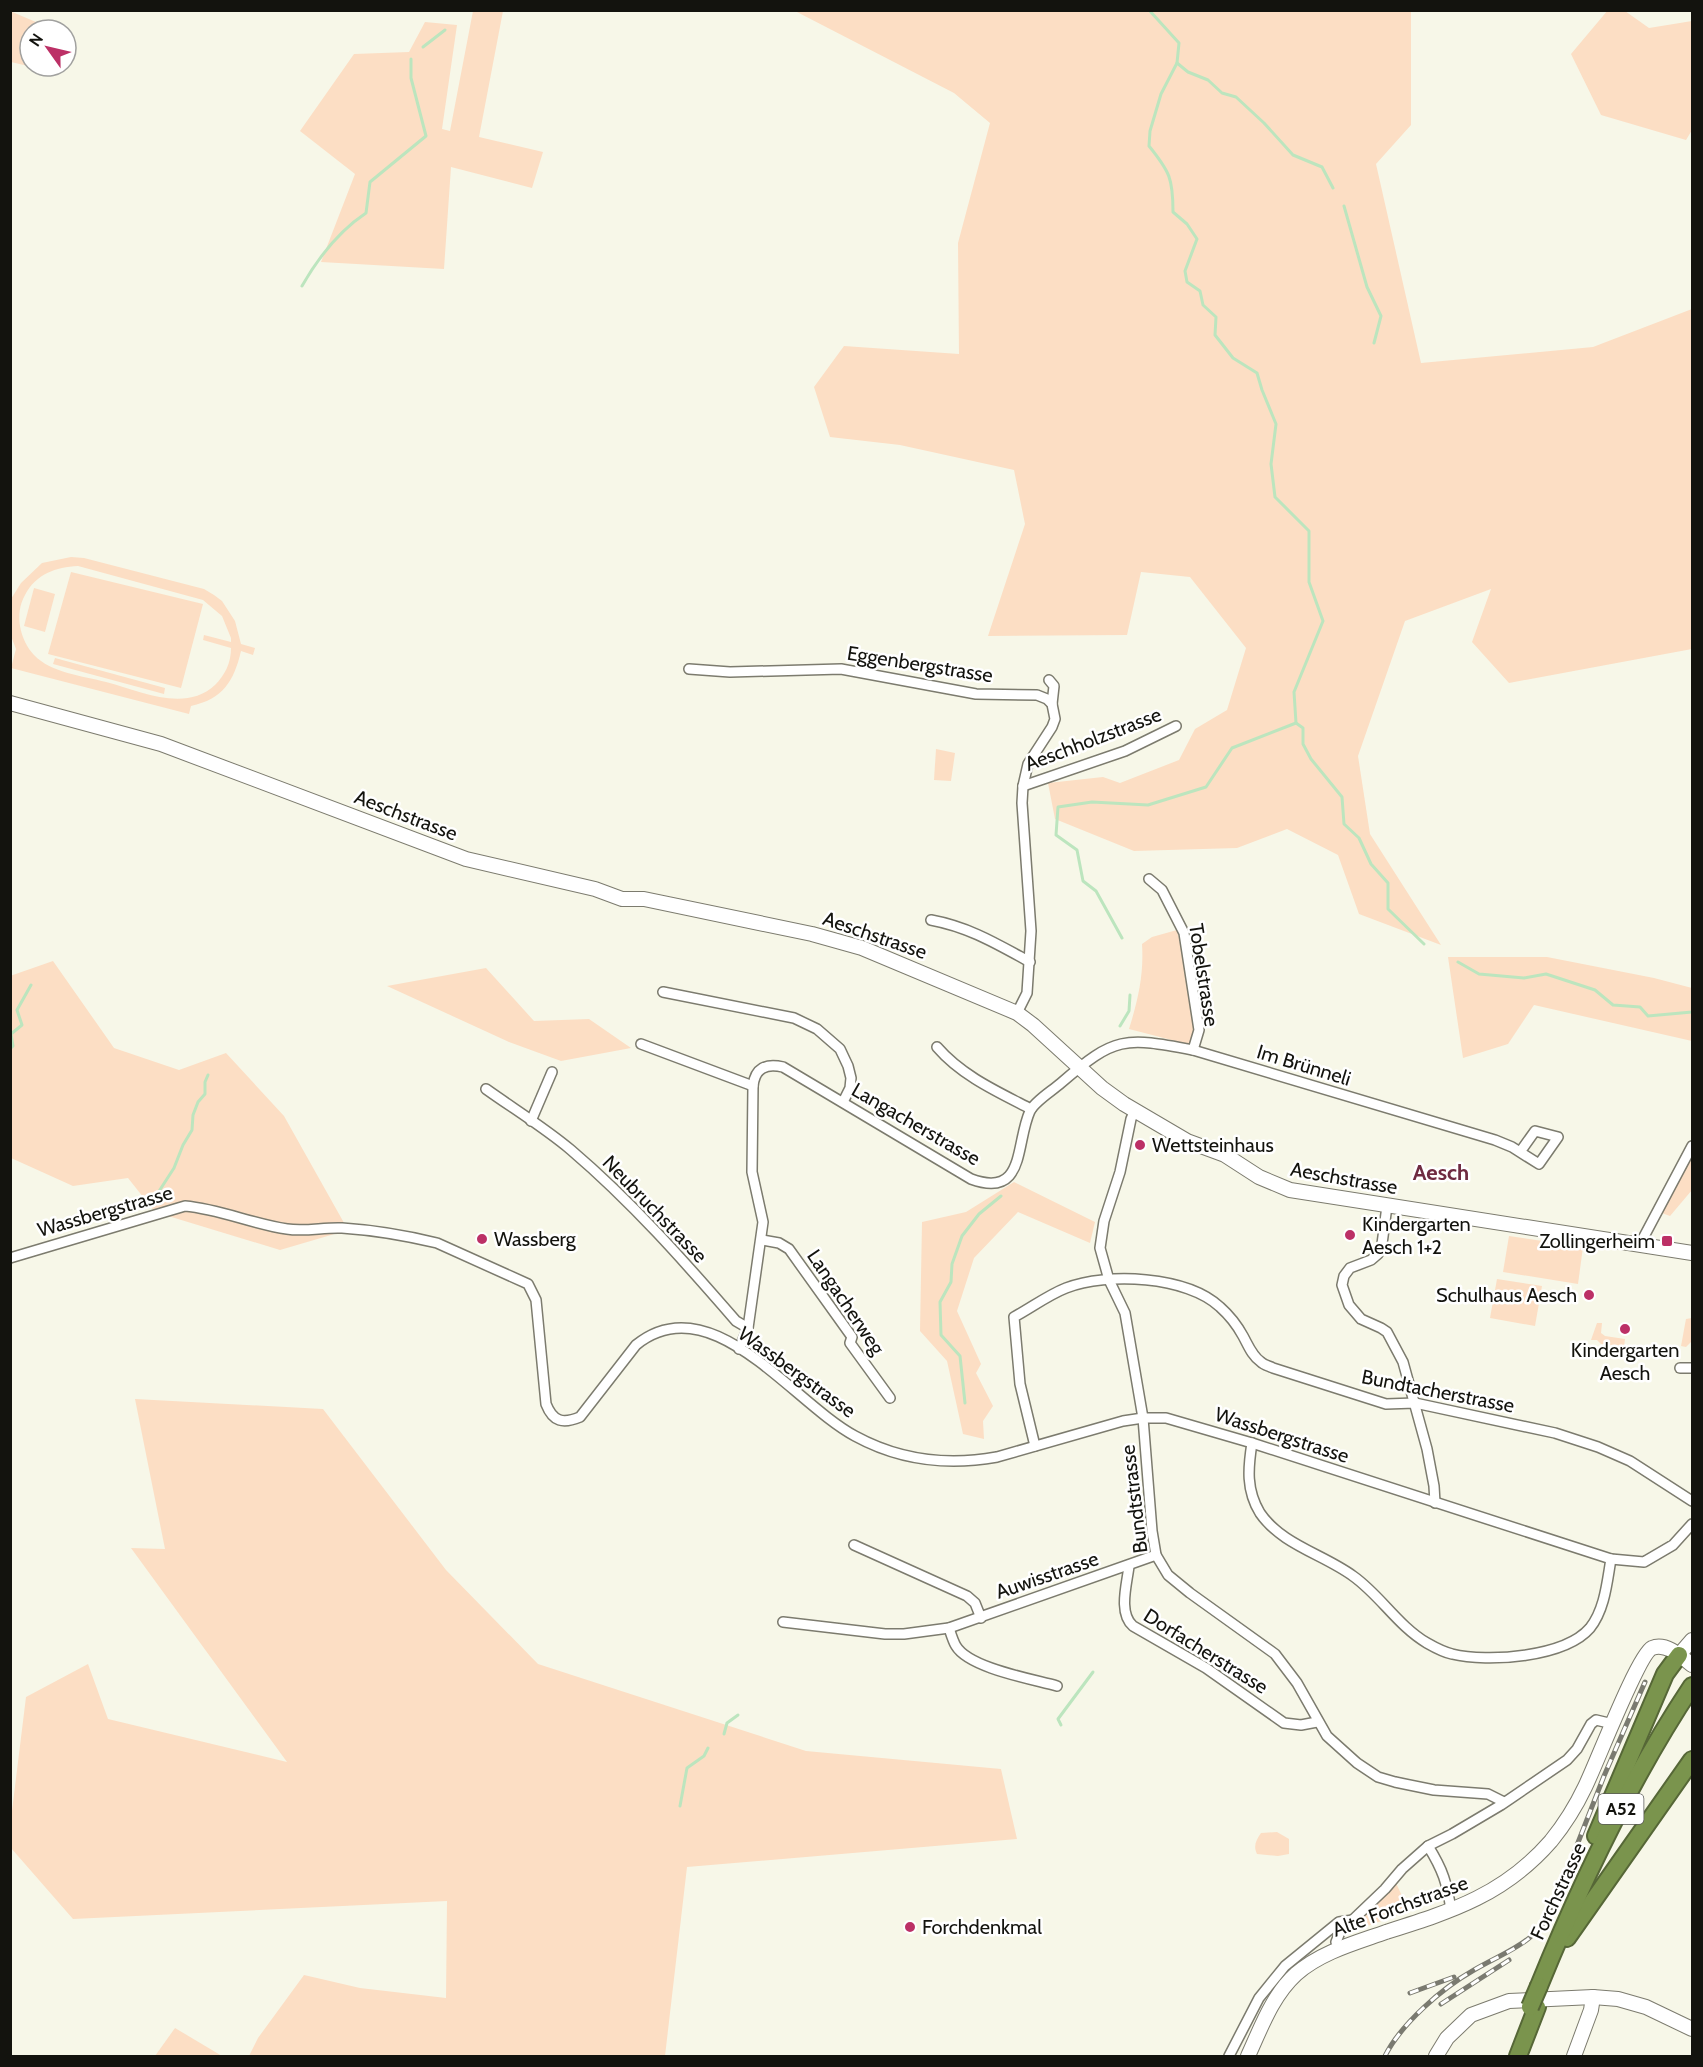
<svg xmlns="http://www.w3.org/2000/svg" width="1703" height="2067" viewBox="0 0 1703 2067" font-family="Cabin,sans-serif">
<rect width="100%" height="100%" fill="#f7f7e8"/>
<g fill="#fcdec4" fill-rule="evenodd">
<polygon points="1608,10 1625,11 1649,28 1692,21 1692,130 1686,140 1601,115 1571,54"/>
<polygon points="10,11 43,25 41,30 30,30 30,60 28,66 11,62"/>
<polygon points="473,11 503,11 479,137 543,152 532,188 451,167 444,269 321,262 355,174 300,131 354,54 409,52 425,22 457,25 442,129 450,131"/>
<polygon points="795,11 1411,11 1411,125 1376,164 1421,363 1593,347 1692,309 1692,649 1509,683 1472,642 1491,589 1405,621 1358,756 1370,834 1441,945 1359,914 1338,855 1287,829 1237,848 1134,851 1055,819 1048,783 1103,777 1120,783 1179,760 1195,729 1227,710 1246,648 1190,577 1141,572 1127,635 988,636 1025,524 1014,470 900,445 830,437 814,387 844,346 959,354 958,243 990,123 954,93"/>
<path d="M 71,557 L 84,558 L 204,589 L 214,595 L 222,601 L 235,621 L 241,644 L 255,648 L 253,655 L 241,651 C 234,681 223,699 191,706 L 189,714 L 11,668 L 16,649 L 11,636 L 11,599 L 21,583 L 42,563 ZM 78,566 L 203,600 L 222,616 L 231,638 L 231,642 L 204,635 L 203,640 L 231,648 C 231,663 225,675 215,685 C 185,713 140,691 106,682 C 83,676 51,673 34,655 C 20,640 14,614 25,595 C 36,574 56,567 78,566 Z"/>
<polygon points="71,572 203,604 181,688 48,654"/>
<polygon points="34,588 55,594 45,632 24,626"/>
<polygon points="55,658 165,688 164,694 53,664"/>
<polygon points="936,749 955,753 951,781 934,780"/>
<path d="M 1177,930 L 1188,975 L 1197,1027 L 1191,1045 L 1129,1029 C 1138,1000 1144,975 1142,944 L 1152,937 Z"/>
<polygon points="1448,957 1547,957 1654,978 1692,988 1692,1041 1534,1005 1508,1044 1463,1058"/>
<polygon points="53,961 114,1048 179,1070 226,1053 284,1116 348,1230 280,1250 155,1212 128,1178 73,1186 11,1158 10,976"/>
<polygon points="486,968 534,1021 589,1019 631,1048 561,1061 509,1042 387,986"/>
<polygon points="1692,1149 1692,1190 1670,1216 1659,1212"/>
<polygon points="1014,1182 1095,1222 1090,1243 1018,1212 974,1258 957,1311 981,1364 976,1373 993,1406 983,1421 984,1439 963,1434 947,1361 920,1331 922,1222 966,1212"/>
<polygon points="1509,1236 1583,1247 1578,1284 1503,1272"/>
<polygon points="1497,1279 1542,1286 1535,1326 1490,1318"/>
<polygon points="1692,1318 1692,1341 1686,1347 1681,1346 1686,1319"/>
<polygon points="1597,1323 1602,1323 1601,1333 1605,1336 1625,1339 1624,1347 1601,1344 1597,1340 1591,1340"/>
<polygon points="135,1399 323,1409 446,1570 538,1664 806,1751 1001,1769 1017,1839 687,1867 665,2056 249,2056 258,2038 304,1975 360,1988 446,1998 447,1901 73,1919 11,1848 11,1819 26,1697 88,1664 108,1719 287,1762 131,1548 165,1549"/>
<path d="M 1277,1832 L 1289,1839 L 1289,1854 L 1278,1856 L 1257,1854 C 1253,1846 1256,1840 1261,1833 Z"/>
<polygon points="1396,1883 1409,1911 1362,1928 1358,1921"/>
<polygon points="175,2028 222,2056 155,2056"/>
</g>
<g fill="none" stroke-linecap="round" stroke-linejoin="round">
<g stroke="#bce5be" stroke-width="3">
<path d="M 1149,10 L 1179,43 L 1177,63 L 1161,94 L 1150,131 L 1149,146 C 1170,172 1173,179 1173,212 L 1187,224 L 1197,239 L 1185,271 L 1187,282 L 1200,291 L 1203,305 L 1216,317 L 1215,335 L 1233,358 L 1257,373 L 1262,390 L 1276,424 L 1271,464 L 1275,497 L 1309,531 L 1309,582 L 1323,621 L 1294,692 L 1296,723 L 1303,728 L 1303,744 L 1311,759 L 1342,797 L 1344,824 L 1359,838 L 1371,864 L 1388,883 L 1388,909 L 1424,944"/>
<polyline points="423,47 445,30"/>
<polyline points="1177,63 1188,72 1208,80 1222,93 1236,97 1264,123 1293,155 1322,167 1333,188"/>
<polyline points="1344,206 1367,287 1381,316 1374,343"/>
<path d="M 302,286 C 318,258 339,231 366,213 L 370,182 L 426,136 L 411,78 L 411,59"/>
<polyline points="1122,938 1096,891 1083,881 1077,850 1056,835 1058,807 1092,802 1148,805 1206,787 1232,748 1296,723"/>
<polyline points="1458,962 1479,974 1524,978 1546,974 1595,990 1613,1005 1640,1007 1648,1016 1692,1012"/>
<polyline points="1120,1026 1129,1011 1130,995"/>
<polyline points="10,1049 13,1046 11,1034 22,1025 17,1010 31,985"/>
<polyline points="154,1199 174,1168 183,1145 192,1130 193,1115 198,1102 205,1094 205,1082 208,1075"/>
<polyline points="965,1403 960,1356 941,1335 940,1302 951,1282 952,1264 962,1236 979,1214 1001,1196"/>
<polyline points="1061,1725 1058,1719 1093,1672"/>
<polyline points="724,1734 727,1723 738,1715"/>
<polyline points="680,1806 687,1768 704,1756 708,1748"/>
</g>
<g stroke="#7c7b6e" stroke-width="12">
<g id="street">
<polyline points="689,669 730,672 841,669 976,694 1037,695 1047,699 1052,704 1055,719 1052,727 1028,764 1023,786 1022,803 1031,931 1027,993 1017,1013"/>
<polyline points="1049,680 1054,686 1052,704"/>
<polyline points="1023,786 1125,751 1176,726"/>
<polyline points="1149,879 1162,890 1184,933 1199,1030 1193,1050"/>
<path d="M 931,920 C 969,927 997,944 1030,962"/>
<polyline points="663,992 794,1018 817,1029 840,1049 848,1066 851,1078 850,1088 843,1102"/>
<polyline points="641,1044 753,1086"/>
<path d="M 937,1047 C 962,1076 998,1092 1031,1109"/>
<path d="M 486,1089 C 514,1109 545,1128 571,1150 C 632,1202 684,1261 736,1321 L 748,1328"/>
<polyline points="1135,1110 1131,1119 1120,1172 1104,1221 1100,1248 1109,1280 1125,1313 1143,1418 1152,1531 1156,1555 1168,1575 1190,1593 1275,1654 1297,1683 1327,1736 1357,1763 1378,1777 1395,1782 1434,1790 1488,1794 1504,1802"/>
<polyline points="531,1121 552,1072"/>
<polyline points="1387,1206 1382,1244 1378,1254 1371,1260 1350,1268 1344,1276 1342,1285 1349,1305 1361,1319 1381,1328 1387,1332 1403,1362 1427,1449 1434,1486 1435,1503"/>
<polyline points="762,1240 779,1243 789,1249 852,1337 850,1343 890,1398"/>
<polyline points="1639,1246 1692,1146"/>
<path d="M 10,1258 L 185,1206 C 220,1209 252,1224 287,1229 C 305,1232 324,1227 342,1228 C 372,1230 408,1236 437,1243 L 528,1284 L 536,1300 L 546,1404 C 553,1422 563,1424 580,1417 L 636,1345 C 711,1284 793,1403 855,1436 C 899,1460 947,1466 997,1457 L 1123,1421 L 1143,1418 L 1166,1418 L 1252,1443 L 1611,1559 L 1644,1562 L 1673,1545 L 1692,1524"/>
<path d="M 739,1349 L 748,1328 L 763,1222 L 752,1172 L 753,1086 C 755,1068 766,1063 783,1067 L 971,1179 C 1026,1199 1015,1144 1030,1111 C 1035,1101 1052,1091 1061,1083 C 1115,1036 1124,1037 1193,1050 L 1495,1140 L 1512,1147 L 1539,1164 L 1558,1137 L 1535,1131 L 1520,1152"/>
<polyline points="1680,1368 1692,1368"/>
<path d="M 1252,1443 C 1248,1468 1246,1490 1260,1513 C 1282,1545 1323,1554 1353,1576 C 1380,1595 1398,1626 1427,1643 C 1434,1647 1443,1652 1452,1654 C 1488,1663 1565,1657 1590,1628 C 1605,1609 1607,1582 1611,1559"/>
<path d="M 1035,1446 L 1020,1384 L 1014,1317 C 1031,1308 1048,1295 1066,1288 C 1107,1272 1187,1276 1220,1307 C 1229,1315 1237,1325 1243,1336 C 1248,1345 1252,1356 1261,1362 C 1264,1365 1269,1366 1273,1368 L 1386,1404 L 1415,1403 L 1555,1433 L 1598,1447 L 1630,1461 L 1692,1501"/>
<polyline points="854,1545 967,1596 975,1603 981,1618"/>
<path d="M 1129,1566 C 1127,1584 1118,1613 1133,1626 L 1206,1668 L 1284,1723 L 1301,1725 L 1317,1722"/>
<polyline points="783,1622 885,1634 904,1634 949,1628 1156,1555"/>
<path d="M 949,1628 C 951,1634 953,1641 956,1646 C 969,1668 1032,1679 1057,1686"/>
<path d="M 1428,1846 C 1443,1870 1447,1883 1451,1910"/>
<polyline points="1342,1947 1336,1942 1340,1932 1385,1889 1402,1869 1428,1846 1452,1834 1501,1805 1567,1760 1577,1749 1591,1724 1596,1720 1613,1724"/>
<polyline points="1229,2056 1259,1998 1285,1966 1339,1922 1353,1920"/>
</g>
</g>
<g stroke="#7c7b6e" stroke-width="16">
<g id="secondary">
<polyline points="10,703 161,744 466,859 595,889 622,899 644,899 812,934 862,948 1017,1013 1033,1025 1102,1088 1124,1104 1187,1141 1225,1155 1259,1177 1290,1190 1692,1253"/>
<polyline points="1679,1655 1692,1640"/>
<path d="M 1248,2056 C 1261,2028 1272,1996 1296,1974 C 1321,1952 1355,1943 1386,1932 C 1452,1911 1504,1895 1551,1841 C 1564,1825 1576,1806 1585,1787 C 1596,1765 1638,1655 1652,1648 C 1666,1642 1682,1657 1692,1665"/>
<polyline points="1436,2056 1447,2038 1471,2015 1509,2001 1593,1997 1618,1999 1646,2007 1692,2029"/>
<polyline points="1574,2056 1591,2010 1593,1997"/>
</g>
</g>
<g stroke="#566737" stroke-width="20">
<g id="highway">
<polyline points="1596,1836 1665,1674 1679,1655"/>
<polyline points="1567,1938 1692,1760"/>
<path d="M 1539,1986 C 1581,1883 1630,1779 1692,1686"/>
<polyline points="1518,2056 1537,2007"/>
</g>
</g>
<use href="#street" stroke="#fff" stroke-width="9"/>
<use href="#secondary" stroke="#fff" stroke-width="14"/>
<use href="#highway" stroke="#7a944d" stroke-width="16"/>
<g stroke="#7a7a70" stroke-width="5">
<g id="rail">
<polyline points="1410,1993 1454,1977"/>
<polyline points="1441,2004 1509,1960"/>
<path d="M 1385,2056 C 1401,2024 1442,1988 1474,1970 C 1508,1950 1537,1944 1554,1904 L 1604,1776 L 1645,1682"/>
</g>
</g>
<use href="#rail" stroke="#fff" stroke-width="3" stroke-dasharray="9" stroke-linecap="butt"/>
<g stroke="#566737" stroke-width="20" stroke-linecap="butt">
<polyline id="highway-bridge" points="1530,2007 1539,1986"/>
</g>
<use href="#highway-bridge" stroke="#7a944d" stroke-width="16"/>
</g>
<g fill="#bc3066" stroke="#fff" stroke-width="2">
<circle cx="1140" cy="1145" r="6"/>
<circle cx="1350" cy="1235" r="6"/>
<circle cx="482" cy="1239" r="6"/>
<rect x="1661" y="1235" width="12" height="12" rx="3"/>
<circle cx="1589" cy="1295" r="6"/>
<circle cx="1625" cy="1329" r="6"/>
<circle cx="910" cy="1927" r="6"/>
</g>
<g text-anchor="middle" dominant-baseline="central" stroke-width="5" stroke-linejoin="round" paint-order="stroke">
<rect fill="#fff" stroke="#5a5a56" stroke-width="1.5" x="1598.5" y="1794" width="45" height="30" rx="4.5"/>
<g font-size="18" font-weight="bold" fill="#13130e">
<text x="1621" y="1809">A52</text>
</g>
<g font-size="20" fill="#13130e" stroke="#fff">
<text transform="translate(920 664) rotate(9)">Eggenbergstrasse</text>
<text transform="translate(1093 739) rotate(-21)">Aeschholzstrasse</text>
<text transform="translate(406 815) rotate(21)">Aeschstrasse</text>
<text transform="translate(875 935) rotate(19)">Aeschstrasse</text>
<text transform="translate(1204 975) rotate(81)">Tobelstrasse</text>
<text transform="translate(1304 1065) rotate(17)">Im Brünneli</text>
<text transform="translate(916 1124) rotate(30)">Langacherstrasse</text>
<text transform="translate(1344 1178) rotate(10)">Aeschstrasse</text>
<text transform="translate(655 1209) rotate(46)">Neubruchstrasse</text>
<text transform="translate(105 1211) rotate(-16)">Wassbergstrasse</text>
<text transform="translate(846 1302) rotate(56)">Langacherweg</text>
<text transform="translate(797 1372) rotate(36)">Wassbergstrasse</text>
<text transform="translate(1438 1391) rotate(11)">Bundtacherstrasse</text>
<text transform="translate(1282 1435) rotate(18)">Wassbergstrasse</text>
<text transform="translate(1134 1499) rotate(-97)">Bundtstrasse</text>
<text transform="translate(1047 1575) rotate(-19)">Auwisstrasse</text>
<text transform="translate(1206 1651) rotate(32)">Dorfacherstrasse</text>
<text transform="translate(1558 1891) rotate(-65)">Forchstrasse</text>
<text transform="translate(1400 1906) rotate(-20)">Alte Forchstrasse</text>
</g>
<g font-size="20" fill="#13130e" stroke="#fff" text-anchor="start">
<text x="1152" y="1145">Wettsteinhaus</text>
<text x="1362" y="1224">Kindergarten<tspan x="1362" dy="23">Aesch 1+2</tspan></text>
<text x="494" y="1239">Wassberg</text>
<text x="1655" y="1241" text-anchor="end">Zollingerheim</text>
<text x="1577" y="1295" text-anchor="end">Schulhaus Aesch</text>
<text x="1625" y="1350" text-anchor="middle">Kindergarten<tspan x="1625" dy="23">Aesch</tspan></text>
<text x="922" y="1927">Forchdenkmal</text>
</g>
<g font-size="22" font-weight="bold" fill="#6f2b41" stroke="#fff">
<text x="1441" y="1172">Aesch</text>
</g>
</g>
<rect width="1703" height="2067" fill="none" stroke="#13130e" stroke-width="24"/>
<g transform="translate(48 48) rotate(304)"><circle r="28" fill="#ffffff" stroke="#a1a19f" stroke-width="1.5"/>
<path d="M0-4.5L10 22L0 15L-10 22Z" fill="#bc3066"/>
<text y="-9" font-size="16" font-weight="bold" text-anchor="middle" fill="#13130e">N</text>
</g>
</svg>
